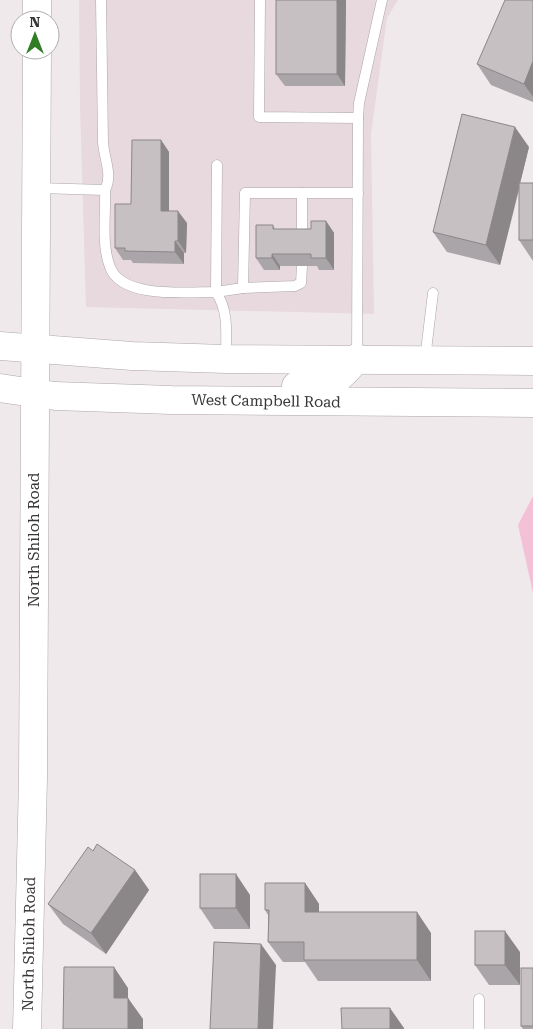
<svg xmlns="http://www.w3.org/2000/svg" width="533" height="1029" viewBox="0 0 533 1029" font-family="'Roboto Serif',serif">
<rect width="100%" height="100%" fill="#f0e9ec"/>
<polygon fill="#e8d9df" points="79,0 398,0 387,18 371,134 374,314 86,307 80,107"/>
<polygon fill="#f4c0d6" points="533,496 533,593 518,525"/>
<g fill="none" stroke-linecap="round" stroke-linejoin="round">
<g stroke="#aca6a8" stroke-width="11">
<g id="lane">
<polyline points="260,0 259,117 358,118 357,358"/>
<polyline points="358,118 359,103 382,0"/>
<polyline points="217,165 216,292 243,288 245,193 358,193"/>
<path d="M 38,188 L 105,190 C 113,175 104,159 103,142 L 101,0"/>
<path d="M 105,190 C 106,214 101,244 110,267 C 121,299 188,292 216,292 C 229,311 226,335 226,358"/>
<polyline points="302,193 302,241"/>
<polyline points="243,288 295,286 301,283 302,266"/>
<polyline points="425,359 433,293"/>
<polyline points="479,1029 479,999"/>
</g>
</g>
<g stroke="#aca6a8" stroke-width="29">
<g id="secondary">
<polyline points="37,0 37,20"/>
<polyline points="0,346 132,356 226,359 533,361"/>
<path d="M 296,386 C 330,384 335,386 357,358"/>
<polyline points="0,388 55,396 171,400 533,403"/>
<polyline points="27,1029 33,778 37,50"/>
</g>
</g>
<use href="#lane" stroke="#fff" stroke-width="10"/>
<use href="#secondary" stroke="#fff" stroke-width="28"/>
</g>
<g fill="#aaa5a8">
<polygon points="276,0 346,0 345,86 285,86 276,74"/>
<polygon points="533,0 533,102 491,85 477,64"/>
<polygon points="161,140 169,152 169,211 187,223 186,253 184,253 184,264 133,263 131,260 123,260 115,248 131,204"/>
<polygon points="529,147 520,183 533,183 533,261 519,240 519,190 500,265 447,252 433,232"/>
<polygon points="326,221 334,233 334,270 319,270 317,266 280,266 280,270 264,270 256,258 273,225 275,229 311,229"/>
<polygon points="93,851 135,870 149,890 106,954 63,924 48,904"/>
<polygon points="305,883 319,904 319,912 431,933 431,981 318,981 305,962 283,962 268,942 268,915 265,910"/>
<polygon points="250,895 250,929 214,929 200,908"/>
<polygon points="520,952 520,985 489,985 475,965"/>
<polygon points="533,968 533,1029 523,1029 521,1026"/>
</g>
<g fill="#8b8688">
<polygon points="337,0 346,0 345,86 337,74"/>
<polygon points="533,61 533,97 524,84"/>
<polygon points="515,127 529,147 500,265 486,245"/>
<polygon points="161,140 169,152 169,223 161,211"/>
<polygon points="178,211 187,223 186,253 178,241"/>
<polygon points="326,221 334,233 334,270 326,258"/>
<polygon points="175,241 184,253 184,264 175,252"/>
<polygon points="272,254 280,266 280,270 272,258"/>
<polygon points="135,870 149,890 106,954 91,933"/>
<polygon points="236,874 250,895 250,929 236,908"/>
<polygon points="305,883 319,904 319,932 305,912"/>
<polygon points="417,912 431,933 431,981 417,960"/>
<polygon points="505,931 520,952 520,985 505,965"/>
<polygon points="261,944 276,965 273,1029 258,1029"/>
<polygon points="114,967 128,988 128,998 143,1019 143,1029 128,1029 114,998"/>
<polygon points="390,1008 404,1028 404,1029 390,1029"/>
</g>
<g fill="#c6c0c3" stroke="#8b8688">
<rect x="276" y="0" width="61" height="74"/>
<polygon points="505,0 533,0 533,61 524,84 477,64"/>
<polygon points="462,114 515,127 486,245 433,232"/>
<polygon points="132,140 161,140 161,211 178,211 178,241 175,241 175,252 125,251 125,248 115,248 115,204 131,204"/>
<rect x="519" y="183" width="14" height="57"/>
<polygon points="311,221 326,221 326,258 311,258 311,254 272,254 272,258 256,258 256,225 273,225 273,229 311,229"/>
<polygon points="97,844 135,870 91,933 48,904 88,847 93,851"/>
<rect x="200" y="874" width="36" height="34"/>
<polygon points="265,883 305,883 305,912 417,912 417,960 304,960 304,942 268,942 269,910 265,910"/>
<rect x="475" y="931" width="30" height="34"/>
<polygon points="214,942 261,944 258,1029 210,1029"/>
<polygon points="64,967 114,967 114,998 128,998 128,1029 63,1029"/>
<rect x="521" y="968" width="12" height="58"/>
<polygon points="341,1008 390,1008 390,1029 342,1029"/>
</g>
<g text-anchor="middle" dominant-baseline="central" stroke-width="4.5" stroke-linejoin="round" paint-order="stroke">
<g font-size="15" fill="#383536" stroke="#fff">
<text transform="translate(266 401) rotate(1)">West Campbell Road</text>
<text transform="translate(34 540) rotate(-90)">North Shiloh Road</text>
<text transform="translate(29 944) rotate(-89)">North Shiloh Road</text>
</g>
</g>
<g transform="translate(35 35)"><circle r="24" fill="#ffffff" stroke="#afaeaf"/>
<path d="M0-4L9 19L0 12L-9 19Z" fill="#317d26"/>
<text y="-8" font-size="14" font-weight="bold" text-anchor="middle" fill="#383536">N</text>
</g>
</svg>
